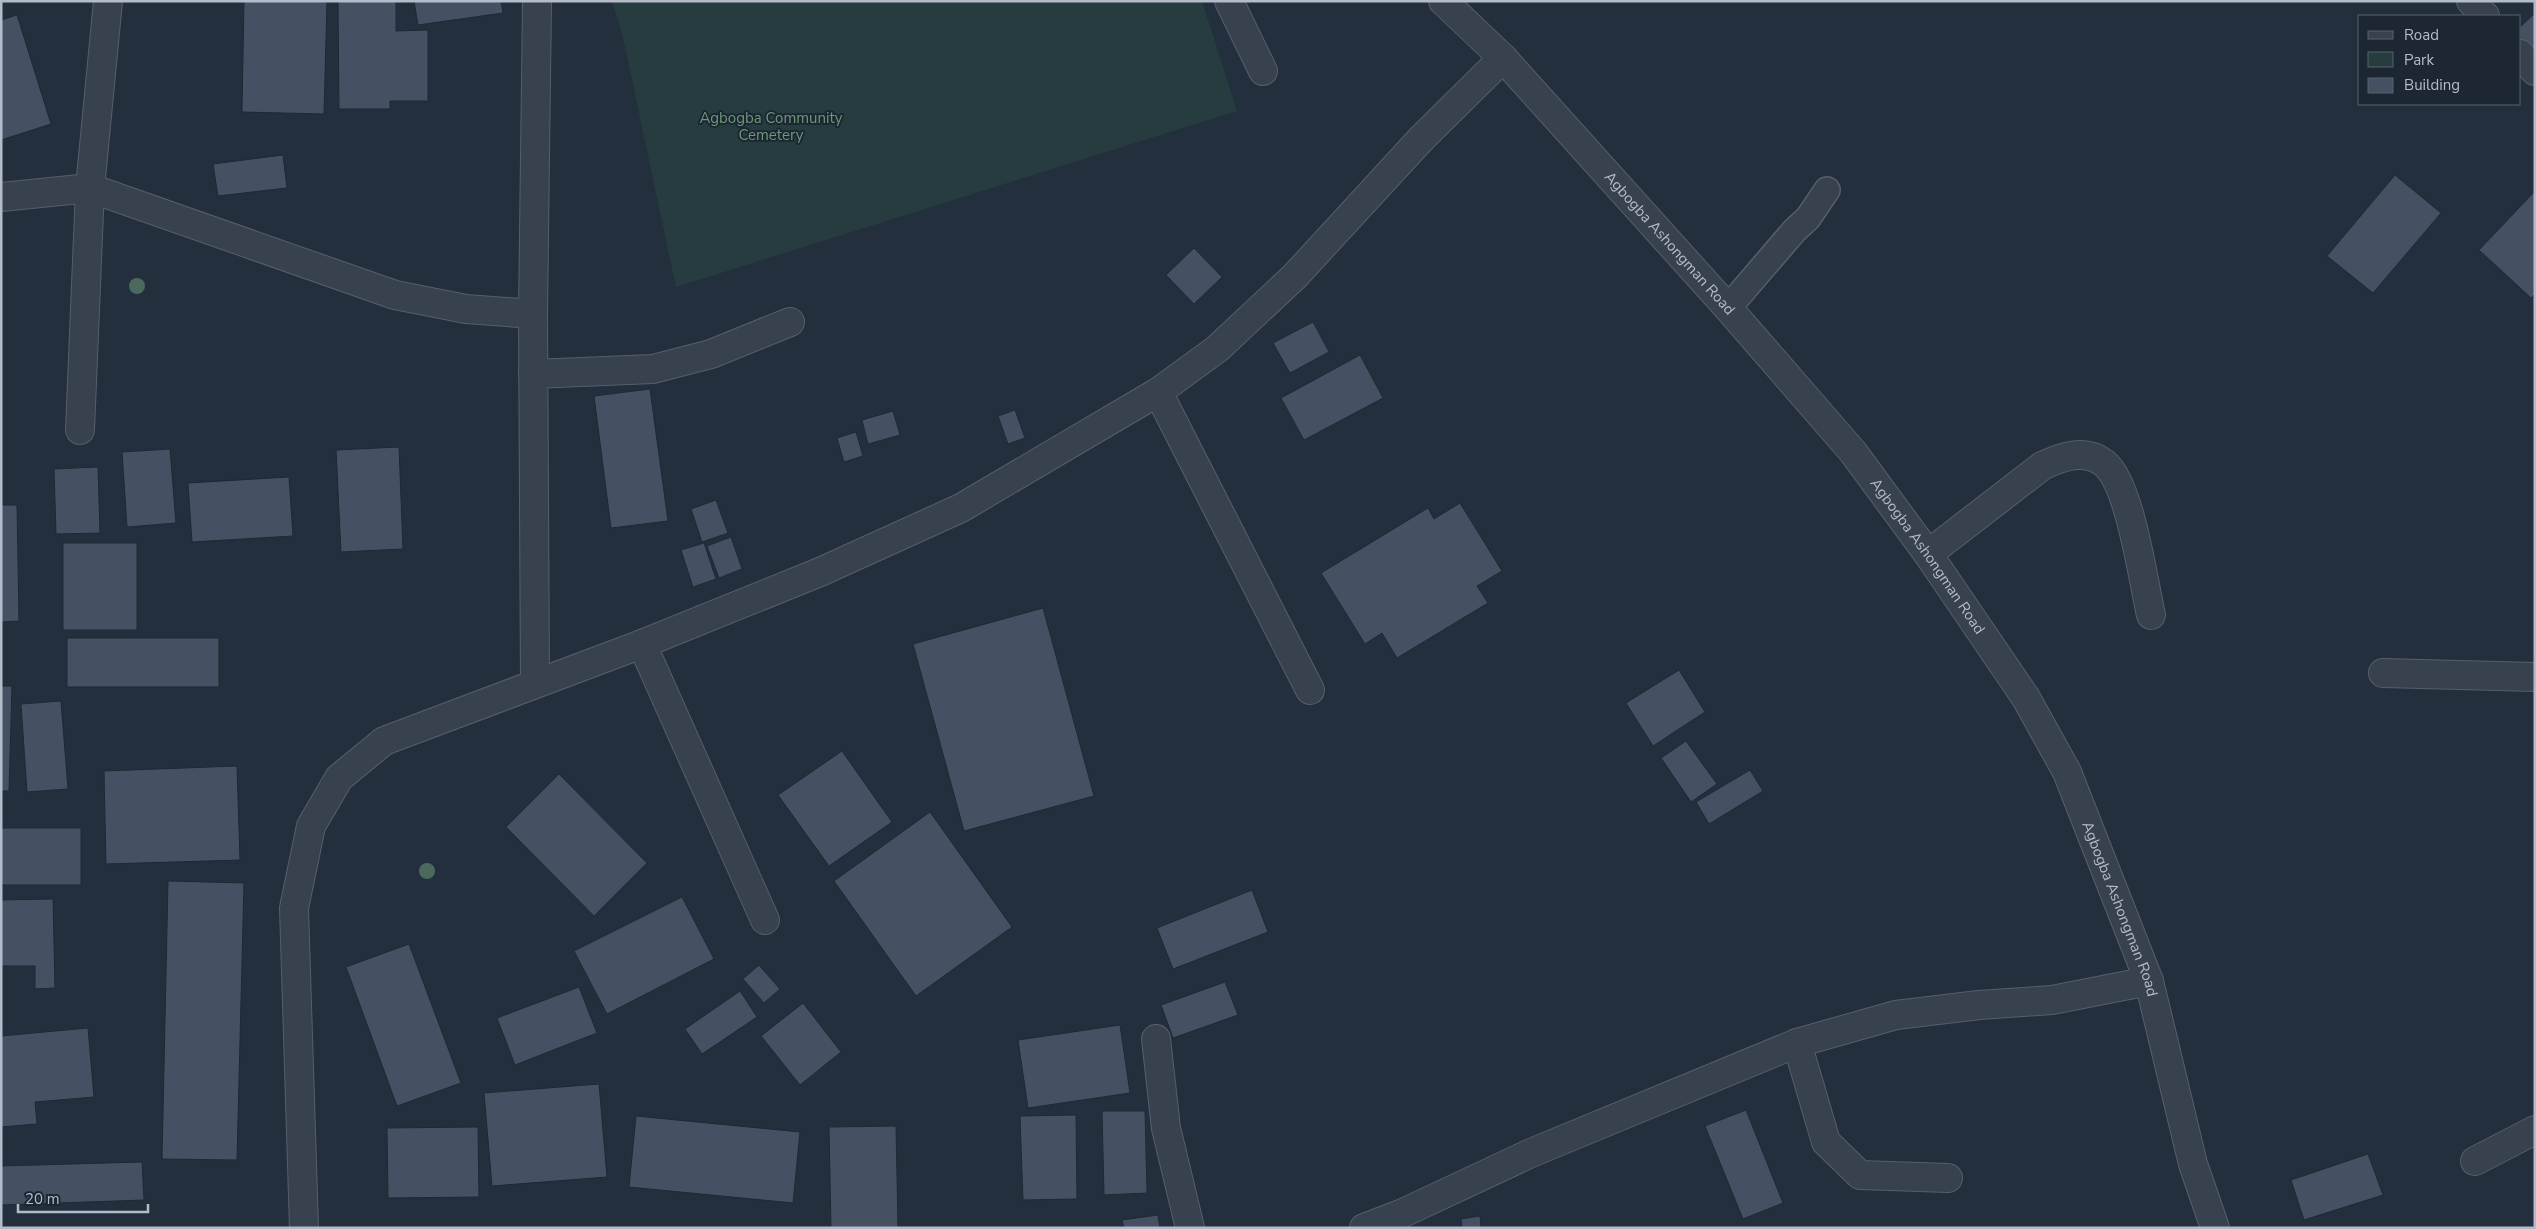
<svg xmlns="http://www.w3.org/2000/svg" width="2536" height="1229" viewBox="0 0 2536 1229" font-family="'Nunito Sans',sans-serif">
<rect width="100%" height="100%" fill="#242f3e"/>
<polygon fill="#263c3f" points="612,1 1202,1 1237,111 676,287 622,33"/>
<g fill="#455162" stroke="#1f2835">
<polygon points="244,1 327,1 324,114 242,112"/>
<polygon points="338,1 396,1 396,31 428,30 428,101 390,101 390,109 339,109"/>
<polygon points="414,1 501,1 503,13 418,25"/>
<polygon points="2535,13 2535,57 2520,41 2520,27"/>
<polygon points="17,15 51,124 1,140 1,20"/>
<polygon points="283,155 287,188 218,196 213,164"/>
<polygon points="2395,175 2441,213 2373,293 2327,256"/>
<polygon points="2535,191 2535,294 2531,298 2479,250"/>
<polygon points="1194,248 1222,277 1194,304 1166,275"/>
<polygon points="1313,322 1329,352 1290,373 1273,343"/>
<polygon points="1360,355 1383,398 1304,440 1281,398"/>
<polygon points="650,389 668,521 611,528 594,396"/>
<polygon points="1015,410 1025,438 1008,444 998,416"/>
<polygon points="893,411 900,435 868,444 862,420"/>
<polygon points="856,432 863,456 844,462 837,438"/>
<polygon points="399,447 403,549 341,552 336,450"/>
<polygon points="170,449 176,523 127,527 122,452"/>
<polygon points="98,467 100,533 56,534 54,469"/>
<polygon points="289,477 293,536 192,542 188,483"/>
<polygon points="716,500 728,533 702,542 691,509"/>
<polygon points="1460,503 1502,571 1477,586 1488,603 1397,658 1382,633 1365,644 1321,573 1428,508 1434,519"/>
<polygon points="1,505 17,505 19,621 1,622"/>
<polygon points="731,537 742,569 719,578 707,546"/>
<rect x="63" y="543" width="74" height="87"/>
<polygon points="704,543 716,579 693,587 681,550"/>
<polygon points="1043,608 1094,796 964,831 913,644"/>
<rect x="67" y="638" width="152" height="49"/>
<polygon points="1679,670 1705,712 1653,746 1626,703"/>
<polygon points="1,686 12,686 9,791 1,791"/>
<polygon points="61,701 68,789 27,792 21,704"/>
<polygon points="1686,741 1717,784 1691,802 1661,758"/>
<polygon points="842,751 892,822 829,866 778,795"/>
<polygon points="237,766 240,860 106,864 104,771"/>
<polygon points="1750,770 1763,791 1709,824 1696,802"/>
<polygon points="559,774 647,863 594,916 506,827"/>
<polygon points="930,812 1012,927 916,996 834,881"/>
<rect x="1" y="828" width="80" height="57"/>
<polygon points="168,881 244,883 237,1160 162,1159"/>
<polygon points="1252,890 1268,932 1173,969 1157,928"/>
<polygon points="682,897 714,959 607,1014 574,951"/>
<polygon points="53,899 55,988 35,989 35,966 1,966 1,900"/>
<polygon points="409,944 461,1083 397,1106 346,967"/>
<polygon points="759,965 780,989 764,1003 743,979"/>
<polygon points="1225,982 1238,1015 1173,1038 1161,1005"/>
<polygon points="579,987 597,1033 515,1065 497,1018"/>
<polygon points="740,991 757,1017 702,1054 685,1029"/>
<polygon points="803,1003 841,1052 800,1085 761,1036"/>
<polygon points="1120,1025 1130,1093 1028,1108 1018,1040"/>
<polygon points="88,1028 94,1097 35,1102 37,1124 1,1127 1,1036"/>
<polygon points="599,1084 607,1177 492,1186 484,1093"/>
<polygon points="1746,1110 1783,1203 1743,1219 1705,1126"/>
<polygon points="1102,1111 1145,1111 1147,1193 1104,1195"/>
<polygon points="1076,1115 1077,1199 1023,1200 1020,1116"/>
<polygon points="636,1116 800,1132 793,1203 629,1187"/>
<polygon points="896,1126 898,1228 831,1228 829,1127"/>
<polygon points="478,1127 479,1197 388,1198 387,1128"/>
<polygon points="2368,1154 2383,1195 2304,1220 2291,1180"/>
<polygon points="142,1162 144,1200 1,1205 1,1166"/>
<polygon points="1158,1215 1160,1228 1124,1228 1122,1220"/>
<polygon points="1480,1216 1481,1228 1462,1228 1461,1219"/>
</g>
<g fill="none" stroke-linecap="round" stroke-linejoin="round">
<g stroke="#565f6c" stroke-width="28">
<polyline id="service" points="1728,308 1794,231 1808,218 1827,190"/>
</g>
<g stroke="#565f6c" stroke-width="30">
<g id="minor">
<polyline points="1229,1 1263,71"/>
<polyline points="2471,1 2485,16"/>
<polyline points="2520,54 2535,71"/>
<polyline points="1,197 90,188 395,295 466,309 533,314"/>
<polyline points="533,374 653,369 711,354 790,322"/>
<polyline points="1158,392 1310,690"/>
<polyline points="80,430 90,188 108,1"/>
<path d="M 1928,554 L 2042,466 C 2061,457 2085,448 2104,463 C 2130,483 2143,580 2151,615"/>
<polyline points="642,644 765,920"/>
<polyline points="2383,673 2535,677"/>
<polyline points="535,682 533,314 537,1"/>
<polyline points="1156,1039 1166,1128 1190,1228"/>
<polyline points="1797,1043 1826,1142 1860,1175 1948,1178"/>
<polyline points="2475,1161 2535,1130"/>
<polyline points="304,1228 294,908 311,826 339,778 384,741 642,644 820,572 961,508 1158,392 1217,349 1295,276 1421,139 1503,58"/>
<polyline points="1364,1228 1403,1213 1531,1153 1797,1043 1896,1015 1979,1005 2052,1000 2149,981"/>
</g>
</g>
<g stroke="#565f6c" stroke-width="30">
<g id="tertiary">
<path id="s1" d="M 1443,1 L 1503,58 L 1728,308 L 1853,452 L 1928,554 L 2026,698 L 2067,772 L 2149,981 L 2193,1164 L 2215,1228"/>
</g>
</g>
<use href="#service" stroke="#38414e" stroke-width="25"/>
<use href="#minor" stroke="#38414e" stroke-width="28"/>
<use href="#tertiary" stroke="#38414e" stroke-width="28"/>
</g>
<g fill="#4b6a5d">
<circle cx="137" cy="286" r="8"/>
<circle cx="427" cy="871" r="8"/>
</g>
<g text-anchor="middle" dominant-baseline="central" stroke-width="4" stroke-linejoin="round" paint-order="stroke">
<g font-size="15" fill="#6b9a76" stroke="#1d2633">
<text x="771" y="118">Agbogba Community<tspan x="771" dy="17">Cemetery</tspan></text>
</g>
<g font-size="15" fill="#b4bcc9" stroke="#1d2633">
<text stroke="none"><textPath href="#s1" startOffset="332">Agbogba Ashongman Road</textPath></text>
<text stroke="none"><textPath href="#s1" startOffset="738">Agbogba Ashongman Road</textPath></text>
<text stroke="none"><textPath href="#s1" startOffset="1142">Agbogba Ashongman Road</textPath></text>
</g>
</g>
<rect width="2536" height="1229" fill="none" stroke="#b4bcc9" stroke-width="5"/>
<rect x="2358" y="15" width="162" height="90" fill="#1d2633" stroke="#59626f"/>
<rect x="2368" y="31" width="25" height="8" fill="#38414e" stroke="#59626f"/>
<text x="2404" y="40" font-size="15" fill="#b4bcc9">Road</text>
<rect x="2368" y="52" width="25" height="15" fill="#263c3f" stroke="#59626f"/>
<text x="2404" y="65" font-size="15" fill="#b4bcc9">Park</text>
<rect x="2368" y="78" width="25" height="15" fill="#455162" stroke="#59626f"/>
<text x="2404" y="90" font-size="15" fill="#b4bcc9">Building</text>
<path d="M18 1204v8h130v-8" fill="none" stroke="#b4bcc9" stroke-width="2.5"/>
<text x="25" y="1204" font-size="15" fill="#b4bcc9" stroke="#1d2633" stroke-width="4" paint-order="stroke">20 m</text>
</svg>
